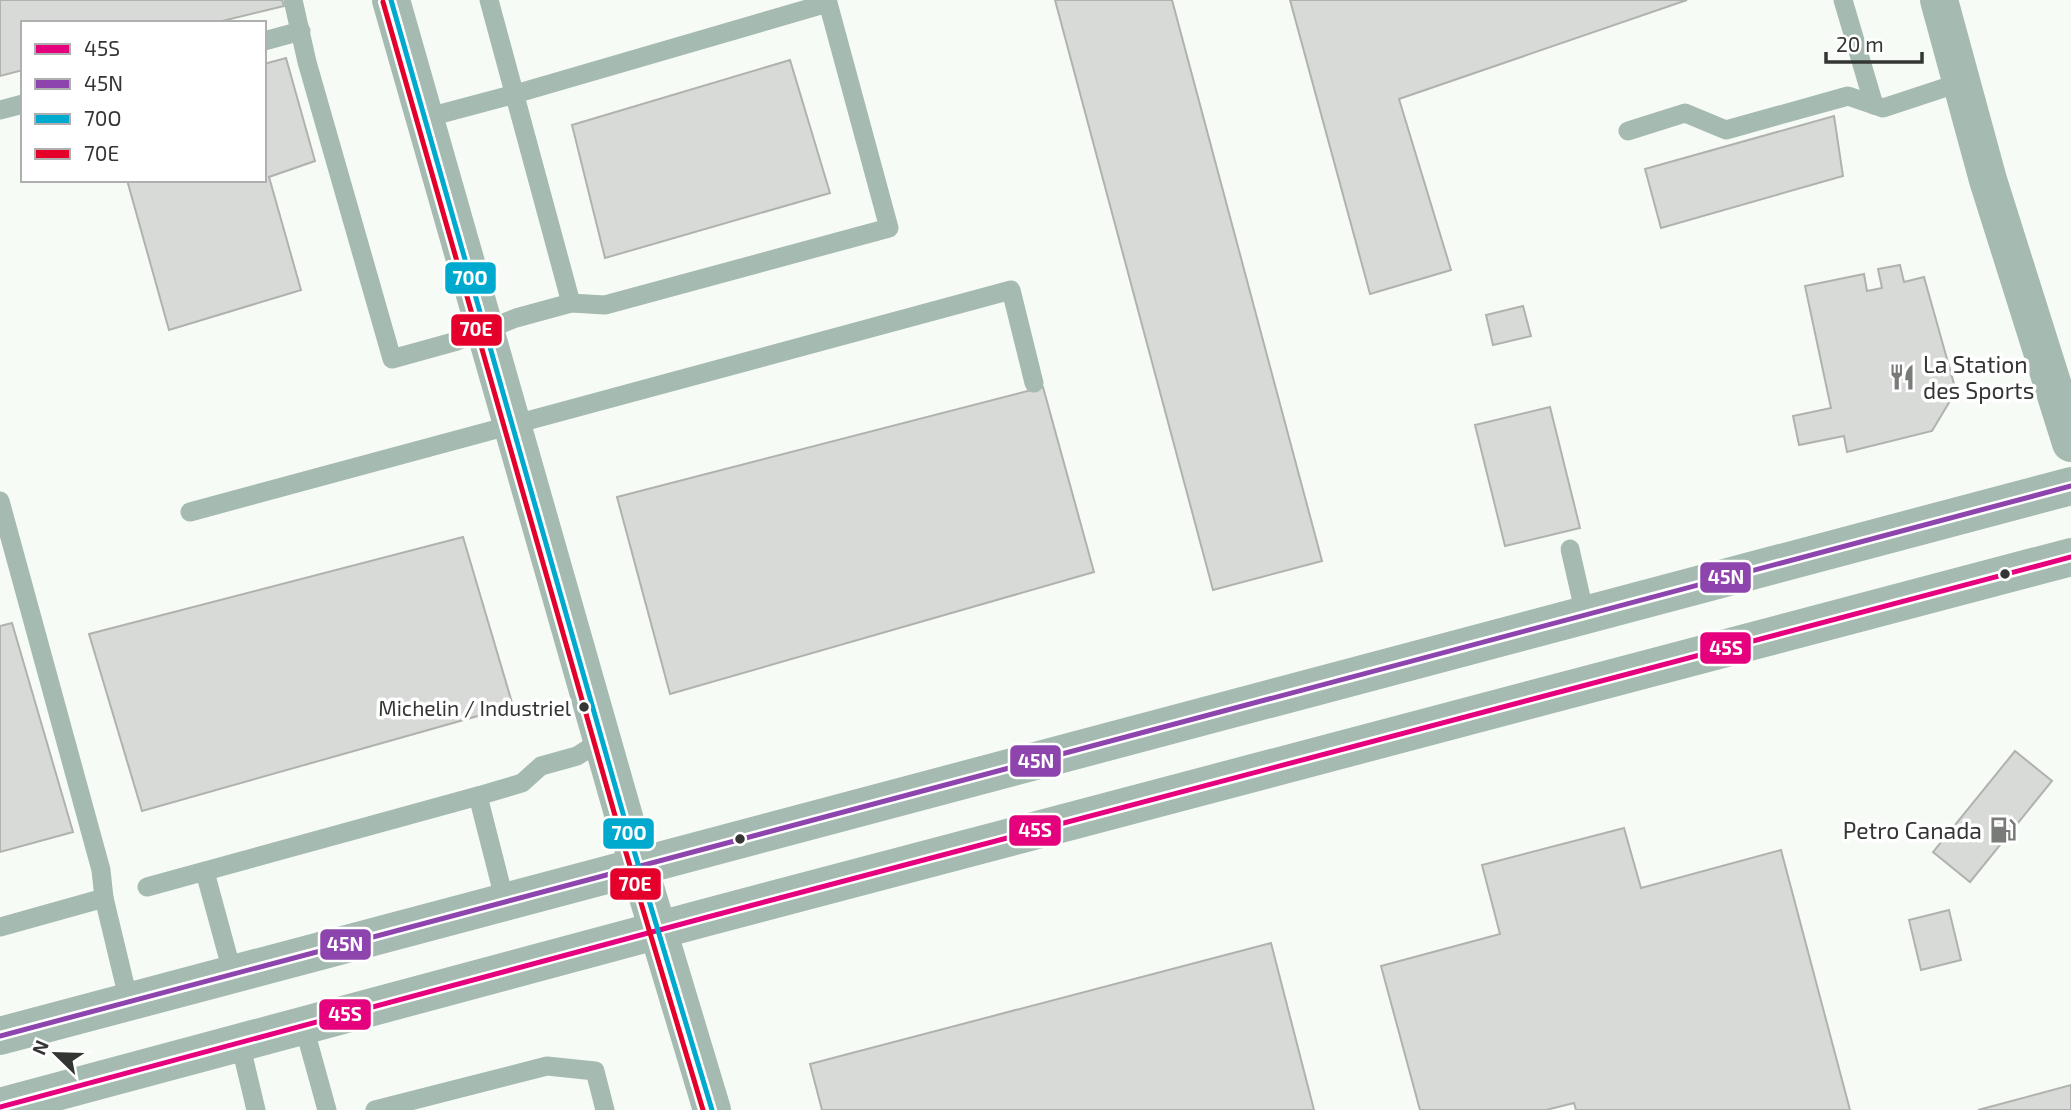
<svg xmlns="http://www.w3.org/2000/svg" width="2071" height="1110" viewBox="0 0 2071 1110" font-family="'Exo 2',sans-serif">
<rect width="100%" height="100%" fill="#f7fbf6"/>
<g fill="#d8dad7" stroke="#b0b2ae" stroke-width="2">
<polygon points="0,0 282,0 284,6 214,23 23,23 23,70 0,76"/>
<polygon points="1055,0 1172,0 1322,561 1213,590"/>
<polygon points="1290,0 1687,0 1399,99 1451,270 1370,294"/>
<polygon points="286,58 315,161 269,177 301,290 169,330 127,180 264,180 264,64"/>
<polygon points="790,60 830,193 605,258 572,125"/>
<polygon points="1834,116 1843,176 1661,228 1645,169"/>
<polygon points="1900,265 1904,282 1924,277 1956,391 1932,431 1847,452 1844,436 1799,445 1793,416 1831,408 1805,286 1864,274 1867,291 1882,288 1878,269"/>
<polygon points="1523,306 1531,336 1493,345 1486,315"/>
<polygon points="1043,387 1094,572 670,694 617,497"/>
<polygon points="1550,407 1580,528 1505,546 1475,425"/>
<polygon points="463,537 513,706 142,811 89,634"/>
<polygon points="12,623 73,832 0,852 0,626"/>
<polygon points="2015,751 2052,781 1970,882 1933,852"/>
<polygon points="1624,828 1641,888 1781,850 1850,1110 1576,1110 1574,1103 1546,1110 1420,1110 1381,966 1500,934 1482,865"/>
<polygon points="1949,910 1961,960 1921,970 1909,920"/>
<polygon points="1271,943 1314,1110 822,1110 810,1064"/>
<polygon points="2071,1085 2071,1110 1978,1110"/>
</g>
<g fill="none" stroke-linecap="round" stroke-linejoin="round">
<g stroke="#a5bab0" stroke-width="19">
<polyline points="293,0 307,62 392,359 457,341 516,318 571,303"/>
<polyline points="1843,0 1874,105"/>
<polyline points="264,41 301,31"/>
<polyline points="0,110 23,104"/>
<polyline points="425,118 515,94 828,3 889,228 605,305 571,303 489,0"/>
<polyline points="1628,131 1685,113 1726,130 1848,96 1883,108 1962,82"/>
<polyline points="0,501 101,870 104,898"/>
<polyline points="190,512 1011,290 1034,383"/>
<polyline points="1570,549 1585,615"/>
<polyline points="205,872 233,975"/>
<polyline points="147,887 478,796"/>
<polyline points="505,902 478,796 522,783 541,766 577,756 602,740"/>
<polyline points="0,927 104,898 129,1002"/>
<polyline points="304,1027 327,1110"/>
<polyline points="240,1043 256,1110"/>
<polyline points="375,1110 547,1066 595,1071 605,1110"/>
</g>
<polyline stroke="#a5bab0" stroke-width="38" points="391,0 626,824 712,1110"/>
<g stroke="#a5bab0" stroke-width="38">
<polyline points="1939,0 1988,180 2071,443"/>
<polyline points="0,1036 2071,486"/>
<polyline points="0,1107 704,918 2071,557"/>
</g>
<g stroke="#fff" stroke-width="10">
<polyline id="bus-1" points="0,1107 704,918 2071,557"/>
</g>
<g stroke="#fff" stroke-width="10">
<polyline id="bus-2" points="0,1036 2071,486"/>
</g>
<g stroke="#fff" stroke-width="10">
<polyline id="bus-3" points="391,0 626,824 712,1110"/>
</g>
<g stroke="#fff" stroke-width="10">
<polyline id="bus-4" points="383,2 618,826 703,1110"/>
</g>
<use href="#bus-1" stroke="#e5007d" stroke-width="5"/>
<use href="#bus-2" stroke="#8e44ad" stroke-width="5"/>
<use href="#bus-3" stroke="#00a9ce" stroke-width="5"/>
<use href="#bus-4" stroke="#e4002b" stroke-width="5"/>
</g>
<defs>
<g id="restaurant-bare" transform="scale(2.1)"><path d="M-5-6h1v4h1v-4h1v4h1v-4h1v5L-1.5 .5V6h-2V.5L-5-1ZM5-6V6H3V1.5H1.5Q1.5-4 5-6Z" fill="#787b78" stroke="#fff" stroke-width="2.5" paint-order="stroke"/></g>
<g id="fuel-bare" transform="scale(2.1)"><path d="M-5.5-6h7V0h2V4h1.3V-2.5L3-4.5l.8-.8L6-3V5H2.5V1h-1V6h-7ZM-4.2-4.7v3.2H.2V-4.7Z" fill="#787b78" stroke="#fff" stroke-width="2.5" paint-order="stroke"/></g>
</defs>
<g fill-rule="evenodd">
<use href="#restaurant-bare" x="1902" y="377"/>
<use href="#fuel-bare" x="2003" y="830"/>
</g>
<g fill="#343634" stroke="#fff" stroke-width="2.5">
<circle cx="2005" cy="574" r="6"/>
<circle cx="584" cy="707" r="6"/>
<circle cx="740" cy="839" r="6"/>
</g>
<g text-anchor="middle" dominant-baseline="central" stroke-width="7" stroke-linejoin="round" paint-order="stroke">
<g font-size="21" fill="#343634" stroke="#fff" text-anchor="end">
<text x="571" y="707">Michelin / Industriel</text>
</g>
<g font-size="23" fill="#343634" stroke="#fff" text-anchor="start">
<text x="1923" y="364">La Station<tspan x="1923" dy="26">des Sports</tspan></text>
<text x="1982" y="830" text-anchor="end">Petro Canada</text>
</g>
</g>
<g stroke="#fff" stroke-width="2.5">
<rect x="444" y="261" width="53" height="34" rx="7" fill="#00a9ce"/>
<rect x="450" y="313" width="53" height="34" rx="7" fill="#e4002b"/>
<rect x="1699" y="561" width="53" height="33" rx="7" fill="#8e44ad"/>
<rect x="1699" y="631" width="53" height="34" rx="7" fill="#e5007d"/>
<rect x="1009" y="744" width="53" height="34" rx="7" fill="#8e44ad"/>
<rect x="1008" y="814" width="54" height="33" rx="7" fill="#e5007d"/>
<rect x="602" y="817" width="53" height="33" rx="7" fill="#00a9ce"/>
<rect x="609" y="867" width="53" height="34" rx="7" fill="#e4002b"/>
<rect x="319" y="928" width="53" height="33" rx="7" fill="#8e44ad"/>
<rect x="318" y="998" width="54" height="33" rx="7" fill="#e5007d"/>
</g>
<g font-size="19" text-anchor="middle" font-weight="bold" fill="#fff">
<text x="470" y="285">70O</text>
<text x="476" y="336">70E</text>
<text x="1726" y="584">45N</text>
<text x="1726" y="655">45S</text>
<text x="1036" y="768">45N</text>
<text x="1035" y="837">45S</text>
<text x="629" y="840">70O</text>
<text x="635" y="891">70E</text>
<text x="345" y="951">45N</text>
<text x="345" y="1021">45S</text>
</g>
<rect x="21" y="21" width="245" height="161" fill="#ffffff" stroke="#aeafae" stroke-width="2"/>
<rect x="35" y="44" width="35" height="10" fill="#e5007d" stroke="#aeafae" stroke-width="2"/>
<text x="84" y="56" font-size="21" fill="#343634">45S</text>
<rect x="35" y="79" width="35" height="10" fill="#8e44ad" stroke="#aeafae" stroke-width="2"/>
<text x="84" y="91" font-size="21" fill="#343634">45N</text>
<rect x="35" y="114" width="35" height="10" fill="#00a9ce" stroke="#aeafae" stroke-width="2"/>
<text x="84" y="126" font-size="21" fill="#343634">70O</text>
<rect x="35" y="149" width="35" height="10" fill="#e4002b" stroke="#aeafae" stroke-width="2"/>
<text x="84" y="161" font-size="21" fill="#343634">70E</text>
<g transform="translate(56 1054) rotate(293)" stroke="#ffffff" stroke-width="5" paint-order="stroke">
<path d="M0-5L12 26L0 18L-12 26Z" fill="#343634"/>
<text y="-10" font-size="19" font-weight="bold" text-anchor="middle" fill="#343634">N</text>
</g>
<path d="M1826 52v10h96v-10" fill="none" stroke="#343634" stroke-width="3.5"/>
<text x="1836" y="52" font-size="21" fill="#343634" stroke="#ffffff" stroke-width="5" paint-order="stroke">20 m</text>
</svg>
